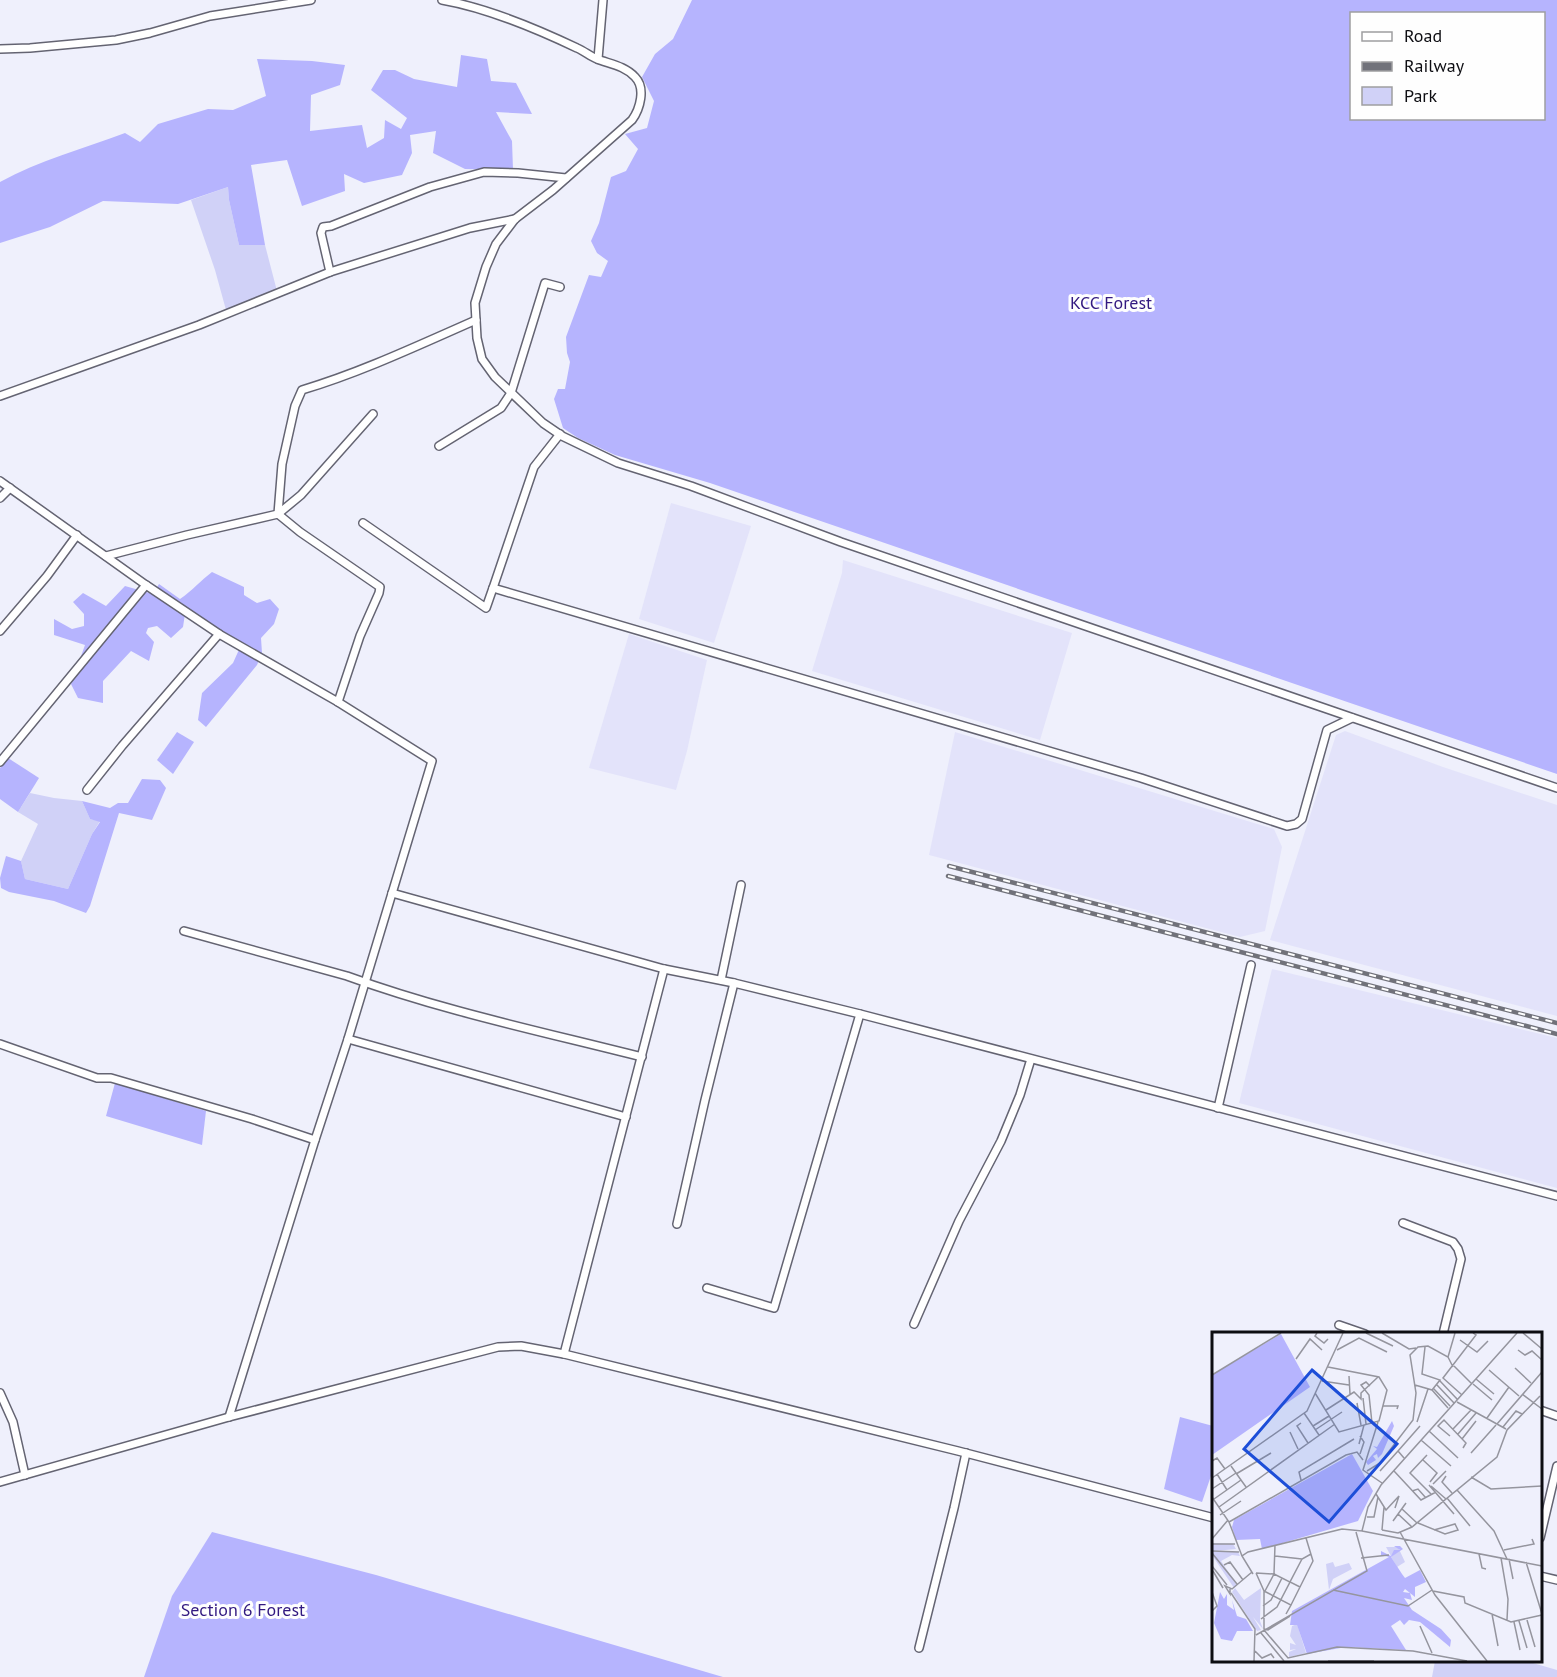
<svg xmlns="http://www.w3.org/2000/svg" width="1557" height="1677" viewBox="0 0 1557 1677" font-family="'PT Sans',sans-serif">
<rect width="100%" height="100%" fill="#eff0fc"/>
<g fill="#e3e3fa">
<polygon points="671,503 751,526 714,643 639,619"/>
<polygon points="843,560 1072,633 1040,740 812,671 842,573"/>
<polygon points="629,634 707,660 687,751 676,790 589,768"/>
<polygon points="1345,731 1443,767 1557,805 1557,1016 1270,940 1336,735"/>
<polygon points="955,732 1274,829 1282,847 1265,931 1240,937 929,855"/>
<polygon points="1272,969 1557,1038 1557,1188 1239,1103"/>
</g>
<g fill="#d0d1f7">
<polygon points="228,187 229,200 239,245 265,245 277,291 226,310 215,270 191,200"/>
<polygon points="30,793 54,798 82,801 90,819 100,821 92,834 68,889 25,879 21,861 38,824 18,812"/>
<polygon points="1435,1661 1526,1661 1557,1670 1557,1677 1432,1677"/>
</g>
<g fill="#b6b4fe" fill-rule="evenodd">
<path d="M 692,0 L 1557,0 L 1557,774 L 710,483 L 615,455 L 578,438 L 563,428 L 554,399 L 558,389 L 565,389 L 570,362 L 567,353 L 566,337 L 589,275 L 601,277 L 608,261 L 597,253 L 591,241 L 599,223 L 611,177 L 626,171 L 638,149 L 625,134 L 647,128 L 654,101 L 642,77 L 655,54 L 673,39 ZM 1352,14 L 1544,14 L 1544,118 L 1352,118 Z"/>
<path d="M 461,55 L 487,59 L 491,81 L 516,83 L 532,114 L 496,112 L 512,141 L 513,170 L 465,169 L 433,153 L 436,131 L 410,135 L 412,153 L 402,175 L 364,183 L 344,174 L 345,191 L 302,206 L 287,160 L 251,165 L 265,245 L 239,245 L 229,200 L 228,187 L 178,204 L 103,201 L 50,227 L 0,243 L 0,182 C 40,160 83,149 125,133 L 140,142 L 158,124 L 208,109 L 233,110 L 266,96 L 257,59 L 312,61 L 345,65 L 340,85 L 311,95 L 310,131 L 362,125 L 367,148 L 384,138 L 385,120 L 401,129 L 407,118 L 371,90 L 383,70 L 395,70 L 414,79 L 457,87 Z"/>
<path d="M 212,572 L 244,587 L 244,595 L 257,603 L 270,599 L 279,609 L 274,624 L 261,638 L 262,653 L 257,665 L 206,727 L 198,720 L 202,693 L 233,663 L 242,643 L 207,631 L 185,614 L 183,627 L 171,638 L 157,626 L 148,628 L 146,633 L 154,642 L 149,661 L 131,651 L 103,681 L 103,703 L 78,698 L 71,684 L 85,645 L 54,635 L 54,619 L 72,629 L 84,626 L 84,614 L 73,602 L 83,593 L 106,606 L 125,586 L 153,594 L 159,584 L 180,599 C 193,590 200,581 212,572 Z"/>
<polygon points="177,732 194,742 173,774 157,760"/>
<polygon points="8,758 39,778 18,812 0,799 0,768"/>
<polygon points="142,779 160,780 166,788 152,820 119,813 90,906 86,913 54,901 9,892 1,888 0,878 6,856 21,861 25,879 68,889 92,834 100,822 90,819 82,801 110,808 118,803 128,803"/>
<polygon points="115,1083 206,1111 202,1145 106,1116"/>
<polygon points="1180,1417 1213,1426 1213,1470 1202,1502 1164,1489"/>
<polygon points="212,1532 376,1575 723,1677 144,1677 172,1596"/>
</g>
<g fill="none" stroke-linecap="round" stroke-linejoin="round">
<g stroke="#646472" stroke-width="10">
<g id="street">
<path d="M 442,0 C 488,8 535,28 577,48 C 584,51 590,56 597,59 C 610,64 625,66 635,77 C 646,88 640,109 632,120 L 553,190 L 515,219 L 496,244 L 486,267 L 475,303 L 477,338 L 482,359 L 495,377 L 543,423 L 562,436 L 618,463 L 691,486 L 841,542 L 1557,788"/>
<polyline points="0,49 30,48 116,40 150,33 210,16 311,0"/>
<polyline points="598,59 603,0"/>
<polyline points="330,272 321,233 323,227 331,226 430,187 484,172 518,173 566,178"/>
<polyline points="0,396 199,325 330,272 470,228 515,219"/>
<polyline points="439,446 501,408 511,393 545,283 560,287"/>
<polyline points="0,481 146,585 219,634 338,702 432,761 348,1039 315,1140 229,1417"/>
<polyline points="0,498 10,488"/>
<path d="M 278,514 L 282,464 L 295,406 L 302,390 C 362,372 419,345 476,320"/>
<polyline points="278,514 300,532 380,587 379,593 360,636 338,702"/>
<polyline points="363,523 486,608 493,588 1141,778 1287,826 1296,824 1302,819 1327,730 1352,718"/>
<polyline points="106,556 187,535 278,514 301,495 373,414"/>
<polyline points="493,588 534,467 560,434"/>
<polyline points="0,631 47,576 77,535"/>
<polyline points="0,762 146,585"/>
<polyline points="87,790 122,746 219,634"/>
<polyline points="392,893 664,969 734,983 860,1014 1557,1196"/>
<path d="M 184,931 L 347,976 C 443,1011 544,1032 642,1057"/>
<polyline points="721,980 741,885"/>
<polyline points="348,1039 626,1117"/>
<polyline points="0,1044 97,1078 111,1078 252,1119 315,1140"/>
<polyline points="1218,1108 1251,965"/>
<polyline points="1403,1223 1453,1242 1458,1249 1461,1259 1443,1334"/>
<polyline points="677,1224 705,1100 734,983"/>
<polyline points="707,1288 774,1308 860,1014"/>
<polyline points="914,1324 959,1221 1001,1141 1020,1095 1031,1059"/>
<polyline points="1339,1325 1365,1334"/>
<polyline points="564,1354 664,969"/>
<polyline points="0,1393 13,1422 25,1475"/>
<polyline points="1540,1410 1557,1416"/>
<polyline points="0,1482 229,1417 498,1347 521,1346 564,1354 958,1451 1214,1518"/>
<polyline points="1540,1538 1557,1466"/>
<polyline points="1540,1576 1557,1580"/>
<polyline points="919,1648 954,1508 966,1453"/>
</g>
</g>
<use href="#street" stroke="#fff" stroke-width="7"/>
<g stroke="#71727a" stroke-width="4.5">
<g id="rail">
<polyline points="949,866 1557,1023"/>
<polyline points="948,876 1557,1034"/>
</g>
</g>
<use href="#rail" stroke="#fefefe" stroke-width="2" stroke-dasharray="7" stroke-linecap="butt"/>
</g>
<g text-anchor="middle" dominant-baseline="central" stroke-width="6" stroke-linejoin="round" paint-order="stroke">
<g font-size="18" fill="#321980" stroke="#fefefe">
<text x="1111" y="302">KCC Forest</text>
<text x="243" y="1609">Section 6 Forest</text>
</g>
</g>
<g transform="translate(1212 1332)">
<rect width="330" height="330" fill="#eff0fc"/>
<path d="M 0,211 L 21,212 L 24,217 L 3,219 L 26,220 L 28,224 L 20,223 L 9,229 L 25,253 L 22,256 L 0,223 ZM 174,215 L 186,215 L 193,230 L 185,235 L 179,225 L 182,222 L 179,224 ZM 121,230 L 123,235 L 137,231 L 140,237 L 121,247 L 117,258 L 114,232 ZM 23,256 L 32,268 L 49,256 L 48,289 L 51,297 L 41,285 L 49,298 L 45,299 L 20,260 ZM 85,292 L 94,321 L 77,325 L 77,320 L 84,317 L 78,318 L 78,311 L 84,313 L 78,304 L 80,294 Z" fill="#d0d1f7"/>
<path d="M 69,2 L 98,55 L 0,123 L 0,43 ZM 180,89 L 182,94 L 170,122 L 166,126 L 165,122 L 161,124 L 164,128 L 156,133 L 154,130 L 165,117 L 161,114 L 165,115 ZM 140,122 L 161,159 L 146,189 L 50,217 L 48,207 L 24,208 L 20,195 L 22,188 ZM 182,214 L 188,214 L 191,217 L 179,225 L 190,242 L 193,246 L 208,238 L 214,250 L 203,255 L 203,265 L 193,257 L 191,260 L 198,261 L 200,268 L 192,266 L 200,278 L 229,297 L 239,308 L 238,315 L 208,290 L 197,288 L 192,293 L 188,288 L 179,294 L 194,318 L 134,315 L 95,322 L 85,293 L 78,293 L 80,279 L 177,225 L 169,223 L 169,219 L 179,224 L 182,218 L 188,218 ZM 8,260 L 12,267 L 15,262 L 15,273 L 22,278 L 20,268 L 25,284 L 34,287 L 41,299 L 25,299 L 20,309 L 9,307 L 2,291 Z" fill="#b6b4fe"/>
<path fill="none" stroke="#95959e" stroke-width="1.5" d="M 105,1 L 103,4 L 112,11 L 116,7M 154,1 L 181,14M 170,1 L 197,17 L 204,16M 311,1 L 330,17M 248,8 L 265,20 L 276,9M 213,15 L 210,42 L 228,48 L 220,58M 125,18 L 147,6 L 175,20M 306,18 L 313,23 L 320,19 L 330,28M 236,25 L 243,1M 84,27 L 98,7 L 110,18M 242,34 L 260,52M 303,36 L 319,51M 277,38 L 307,64M 0,43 L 69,1M 137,44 L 138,62M 264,47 L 282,62M 110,49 L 137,53M 228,49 L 245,67M 261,52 L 280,68M 203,53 L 220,58 L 236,76M 225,53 L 242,71M 158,54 L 154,50 L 149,53 L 157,63 L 160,91M 221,56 L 238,74M 103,61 L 127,100 L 167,89 L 175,58 L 167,45 L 116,35M 310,62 L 330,77M 250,63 L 231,46 L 264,3 L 261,1M 151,66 L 154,92M 245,70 L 294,97M 145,71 L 149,93M 171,74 L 186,74 L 185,77M 114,78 L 142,60 L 149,67 L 149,61 L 166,45M 92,81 L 107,103M 275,86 L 297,55M 166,90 L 151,138 L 170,151M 205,90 L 216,57M 89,91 L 85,94 L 96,111M 285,92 L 330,40M 101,94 L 117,84M 291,95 L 304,79 L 310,82M 241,97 L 259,78M 103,98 L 130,80M 217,99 L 246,126M 78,100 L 86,117M 246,102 L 264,81M 238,104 L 226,94 L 232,88 L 254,111 L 251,116M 250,107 L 264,89M 209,108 L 239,134M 147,112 L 152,93M 259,121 L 284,93M 148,122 L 152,110 L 148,104M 215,123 L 198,141 L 219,162M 192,126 L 186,119 L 208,94M 211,128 L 225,141 L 218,150M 0,129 L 5,126 L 13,137M 19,134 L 34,155M 155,139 L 168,131 L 201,88 L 204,61 L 198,23 L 206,15 L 216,14 L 236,25 L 241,35M 168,139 L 186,119M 182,139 L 209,168 L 224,160M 5,142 L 15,158M 24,142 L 59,121M 234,144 L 230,150 L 240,161M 259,145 L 279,157 L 330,154M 0,146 L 95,79 L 131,1M 89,148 L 87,140 L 142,107M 221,152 L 234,139M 217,153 L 242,182M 219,154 L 234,167M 0,157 L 24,141M 245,158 L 282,199 L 295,227M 200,159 L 206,157 L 214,166M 164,162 L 174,178 L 187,164 L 183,176M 0,165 L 17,190 L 30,224M 235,166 L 258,194M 2,167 L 29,148M 7,175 L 123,92M 190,177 L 205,191M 186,182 L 200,195M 8,183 L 29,169M 155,185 L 162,185 L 166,165M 181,189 L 194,171M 17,190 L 134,123 L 145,120 L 151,128M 206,191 L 233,202 L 246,198 L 243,192 L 222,198M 170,198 L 186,201 L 200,195 L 285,125 L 295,98 L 328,64M 170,198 L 172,175M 150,199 L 330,234M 188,200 L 223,263 L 275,329M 0,207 L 16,188M 0,212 L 23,212M 292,218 L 322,212 L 320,207M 0,219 L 27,220M 0,221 L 25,252M 267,222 L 270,236 L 274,237M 63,224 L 90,227M 149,226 L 177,223M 289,226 L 296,267 L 295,288M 297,227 L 301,247M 314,230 L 330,282M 12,233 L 18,230 L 31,248M 0,234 L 15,253M 1,239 L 11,256M 44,241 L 52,259 L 52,297 L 56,298 L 78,284M 44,241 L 62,242 L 53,259M 41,242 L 30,224 L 36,220 L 130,197 L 150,199 L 156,175 L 169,153 L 305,1M 88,255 L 78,250 L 90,227 L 99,222M 18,257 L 18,262 L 13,254 L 20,257 L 40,240M 121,258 L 196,274 L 220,258M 52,259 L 79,273 L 74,282M 221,259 L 252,265 L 253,271 L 299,290 L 330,283M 0,260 L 5,274 L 0,279M 19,261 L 43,297 L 42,329M 79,273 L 101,229 L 94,206M 51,274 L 59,268 L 70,246M 280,282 L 286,314M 49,287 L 65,275 L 78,250 L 62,242 L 63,213M 315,288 L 323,315M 307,289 L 315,316M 302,290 L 308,318M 208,294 L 220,321M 52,298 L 76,326 L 125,315 L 201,319 L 255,329M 49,301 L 72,329M 44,303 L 155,239 L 144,200M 43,319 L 50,326 L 59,322 L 62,326M 116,329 L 162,329"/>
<path fill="#1d4ed8" fill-opacity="0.15" stroke="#1d4ed8" stroke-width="3" d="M 100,38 L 185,112 L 117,190 L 32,117 Z"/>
<rect width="330" height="330" fill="none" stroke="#0d0d12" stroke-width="3"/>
</g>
<rect x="1350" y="12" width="195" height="108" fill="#fefefe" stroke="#9e9ea0" stroke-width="1.5"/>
<rect x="1362" y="32" width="30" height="9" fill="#ffffff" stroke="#9e9ea0" stroke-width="1.5"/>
<text x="1404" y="42" font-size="18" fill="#0d0d12">Road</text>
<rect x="1362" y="62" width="30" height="9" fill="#71727a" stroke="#9e9ea0" stroke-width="1.5"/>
<text x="1404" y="72" font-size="18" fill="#0d0d12">Railway</text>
<rect x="1362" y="87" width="30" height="18" fill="#d0d1f7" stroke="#9e9ea0" stroke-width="1.5"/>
<text x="1404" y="102" font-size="18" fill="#0d0d12">Park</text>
</svg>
